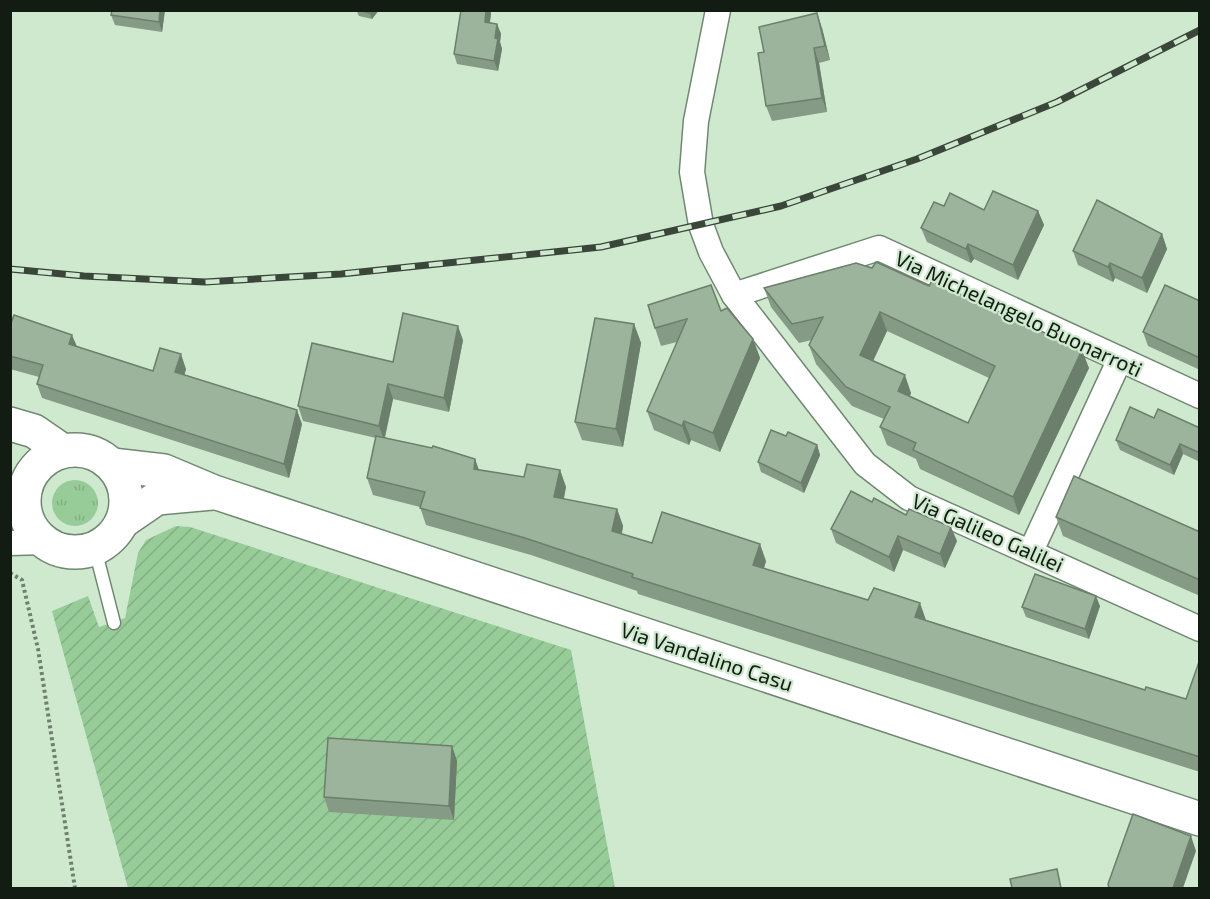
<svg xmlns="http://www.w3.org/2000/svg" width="1210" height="899" viewBox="0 0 1210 899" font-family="'Exo 2',sans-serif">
<defs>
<pattern id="grass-tufts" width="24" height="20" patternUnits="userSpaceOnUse" patternTransform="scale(1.5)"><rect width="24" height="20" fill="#97cc99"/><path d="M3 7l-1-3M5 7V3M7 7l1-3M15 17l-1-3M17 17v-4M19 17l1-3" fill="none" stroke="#81af83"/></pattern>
<pattern id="garden-furrows" width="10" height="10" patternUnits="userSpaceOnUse" patternTransform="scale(1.5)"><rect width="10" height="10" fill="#97cc99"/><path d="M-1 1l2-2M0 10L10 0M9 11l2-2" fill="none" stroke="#81af83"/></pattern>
</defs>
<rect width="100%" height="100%" fill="#cfe9cf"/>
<circle fill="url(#grass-tufts)" cx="75" cy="503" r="23"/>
<polygon fill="url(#garden-furrows)" points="176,526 190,527 571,650 615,888 128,888 52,611 88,596 99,627 125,618 138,553 146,540"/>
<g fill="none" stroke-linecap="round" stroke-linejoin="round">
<g stroke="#708871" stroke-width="15">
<polyline id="lane" points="95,549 114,623"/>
</g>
<g stroke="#708871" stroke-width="27">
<g id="street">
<polyline points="718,10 696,121 692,172 701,225 711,252 734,295 865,464 909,498 1200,629"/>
<polyline points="734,295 879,248 1200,396"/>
<polyline points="10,510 23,503"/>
<polyline points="10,543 44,542"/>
<polyline points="1031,551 1120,359"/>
</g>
</g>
<g stroke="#708871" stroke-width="36">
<g id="secondary">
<polyline points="10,424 34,431 63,451"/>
<circle cx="75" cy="501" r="51"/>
<polyline points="112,465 164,471 214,492 1200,819"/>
<polyline points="122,522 157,498 212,493"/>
</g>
</g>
<polyline stroke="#6f806f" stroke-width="4" stroke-dasharray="3 3" stroke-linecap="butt" points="10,573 22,580 38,649 75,888"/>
<use href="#lane" stroke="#fff" stroke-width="12"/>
<use href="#street" stroke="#fff" stroke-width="24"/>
<use href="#secondary" stroke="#fff" stroke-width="33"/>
<g stroke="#3a463a" stroke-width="7">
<polyline id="rail" points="10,269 84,276 205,282 341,274 601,247 781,206 917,159 1057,102 1200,30"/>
</g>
<use href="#rail" stroke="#cfe9cf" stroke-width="4.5" stroke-dasharray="14" stroke-linecap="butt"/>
</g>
<g fill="#859b85" fill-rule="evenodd">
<polygon points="112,10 165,10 162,32 115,25 111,15"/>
<polygon points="356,10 379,10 372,19 359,16"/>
<polygon points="461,10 490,10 491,14 490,23 497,24 501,34 500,42 502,49 498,71 457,64 454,54"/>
<polygon points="822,28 830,60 819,63 827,112 772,121 766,106 764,52"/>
<polygon points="944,206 984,210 1038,211 1044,225 1018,280 974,259 971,263 927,242 921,228"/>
<polygon points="1162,234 1167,249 1147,293 1115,278 1113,282 1078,265 1073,251"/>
<path d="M 856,263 L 1089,368 L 1019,515 L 920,469 L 916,459 L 887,445 L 880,427 L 884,419 L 852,406 L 816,364 L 809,345 L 812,340 L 799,343 L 771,307 L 764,288 ZM 887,331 L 989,378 L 968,423 L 910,396 L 911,393 L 873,361 Z"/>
<polygon points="1200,301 1200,370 1148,346 1143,332"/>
<polygon points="721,311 753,339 760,358 720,452 691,440 689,445 654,430 647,411 677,342 661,346 655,328"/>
<polygon points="634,324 641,343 623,447 582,440 575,422"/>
<polygon points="10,326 153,371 186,369 184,375 302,424 289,478 42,398 37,384 39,377 10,369"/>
<polygon points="463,340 449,412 393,399 385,438 475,459 479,470 524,477 560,470 566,487 564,499 617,509 623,526 622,534 652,543 766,561 764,568 1145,690 1186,699 1200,659 1200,772 638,594 637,591 531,555 426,525 420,507 373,495 367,478 376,438 303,421 298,406 393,362"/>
<polygon points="1154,418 1200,428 1200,462 1183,454 1174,475 1120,450 1116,440"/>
<polygon points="786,436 817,445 820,455 804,493 761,472 758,462"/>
<polygon points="872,502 957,541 945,568 903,550 894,572 836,543 831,529"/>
<polygon points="1056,517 1200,532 1200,596 1063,536"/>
<polygon points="1100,606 1089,639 1026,617 1022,607"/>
<polygon points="452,746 457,761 454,820 329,812 324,797"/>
</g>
<g fill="#6c7e6c">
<polygon points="160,10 165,10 162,32 159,22"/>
<polygon points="373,10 379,10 372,19 370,13"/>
<polygon points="486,10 490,10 491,14 488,32 485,22"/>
<polygon points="817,13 822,28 830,60 825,46"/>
<polygon points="497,24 501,34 500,42 502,49 498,71 494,61 495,38"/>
<polygon points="814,48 819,63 827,112 822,98"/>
<polygon points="1038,211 1044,225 1018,280 1013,265"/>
<polygon points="1162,234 1167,249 1147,293 1142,278"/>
<polygon points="968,244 974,259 971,263 966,249"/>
<polygon points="1110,263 1115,278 1113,282 1108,267"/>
<polygon points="880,312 887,331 867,374 860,355"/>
<polygon points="634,324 641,343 623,447 616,429"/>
<polygon points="458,326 463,340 449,412 444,398"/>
<polygon points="72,335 78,349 69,344"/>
<polygon points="753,339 760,358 720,452 713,433"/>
<polygon points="1082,350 1089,368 1019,515 1013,497"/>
<polygon points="181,354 186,369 181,387 175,372"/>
<polygon points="905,375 911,393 905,409 898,391"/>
<polygon points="388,384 393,399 384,440 379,426"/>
<polygon points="297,410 302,424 289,478 284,464"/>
<polygon points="684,421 691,440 689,445 682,426"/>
<polygon points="1180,444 1183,454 1174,475 1170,465"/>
<polygon points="817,445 820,455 804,493 801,483"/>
<polygon points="475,459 481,477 474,469"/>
<polygon points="560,470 566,487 560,514 554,497"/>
<polygon points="617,509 623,526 618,549 612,531"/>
<polygon points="951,527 957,541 945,568 940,554"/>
<polygon points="898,536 903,550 894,572 889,557"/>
<polygon points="760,544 766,561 760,582 753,565"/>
<polygon points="1096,596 1100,606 1089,639 1085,629"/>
<polygon points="920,603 926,620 915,617"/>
<polygon points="452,746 457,761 454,820 449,806"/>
<polygon points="1191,836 1196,851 1183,888 1173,888"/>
</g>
<g fill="#9bb49b" stroke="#6c7e6c" stroke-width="1.5" fill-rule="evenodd">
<polygon points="112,10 160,10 159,22 111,15"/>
<polygon points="356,10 373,10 370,13"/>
<polygon points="461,10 486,10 485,22 497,24 495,38 498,39 494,61 454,54"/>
<polygon points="817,13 825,46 814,48 822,98 766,106 758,53 764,52 759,27"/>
<polygon points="993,191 1038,211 1013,265 968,244 966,249 921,228 934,202 944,206 950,193 984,210"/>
<polygon points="1097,200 1162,234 1142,278 1110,263 1108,267 1073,251"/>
<path d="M 876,262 L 929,286 L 932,281 L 1082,350 L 1013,497 L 913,450 L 916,443 L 880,427 L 890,407 L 846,387 L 809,345 L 823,317 L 792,324 L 764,288 L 856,263 L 872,268 ZM 880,312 L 995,366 L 968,423 L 898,391 L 905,375 L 860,355 Z"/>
<polygon points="711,285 721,311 727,308 753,339 713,433 684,421 682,426 647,411 687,319 655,328 648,305"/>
<polygon points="1165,285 1200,301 1200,358 1143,332"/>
<polygon points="403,313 458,326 444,398 388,384 379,426 298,406 312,343 393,362"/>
<polygon points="14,315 72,335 69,344 153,371 160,348 181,354 175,372 297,410 284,464 37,384 43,365 10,356 10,326"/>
<polygon points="595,318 634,324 616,429 575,422"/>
<polygon points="1130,407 1154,418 1158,409 1200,428 1200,453 1180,444 1170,465 1116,440"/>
<polygon points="771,430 786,436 788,432 817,445 801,483 758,462"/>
<polygon points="376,436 432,448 433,446 475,459 474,469 524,477 527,464 560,470 554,497 617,509 612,531 652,543 662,512 760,544 753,565 868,600 874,588 920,603 915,617 1145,690 1146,687 1186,699 1200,659 1200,757 632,577 633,574 525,538 420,508 425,492 367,478"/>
<polygon points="1074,476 1200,532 1200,580 1056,517"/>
<polygon points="851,491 872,502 874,498 906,515 909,509 951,527 940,554 898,536 889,557 831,529"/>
<polygon points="1035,574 1096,596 1085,629 1022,607"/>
<polygon points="328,738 452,746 449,806 324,797"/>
<polygon points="1133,814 1191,836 1173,888 1109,888 1108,884"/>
<polygon points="1057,869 1061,888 1012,888 1010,879"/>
</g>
<g text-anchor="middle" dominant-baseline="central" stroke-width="4.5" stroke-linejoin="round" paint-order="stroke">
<g font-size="21" fill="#131c13" stroke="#cfe9cf">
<text transform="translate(1019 313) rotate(25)">Via Michelangelo Buonarroti</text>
<text transform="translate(988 532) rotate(24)">Via Galileo Galilei</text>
<text transform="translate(707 656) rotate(18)">Via Vandalino Casu</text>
</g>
</g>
<rect width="1210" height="899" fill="none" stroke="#131c13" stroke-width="24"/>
</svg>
